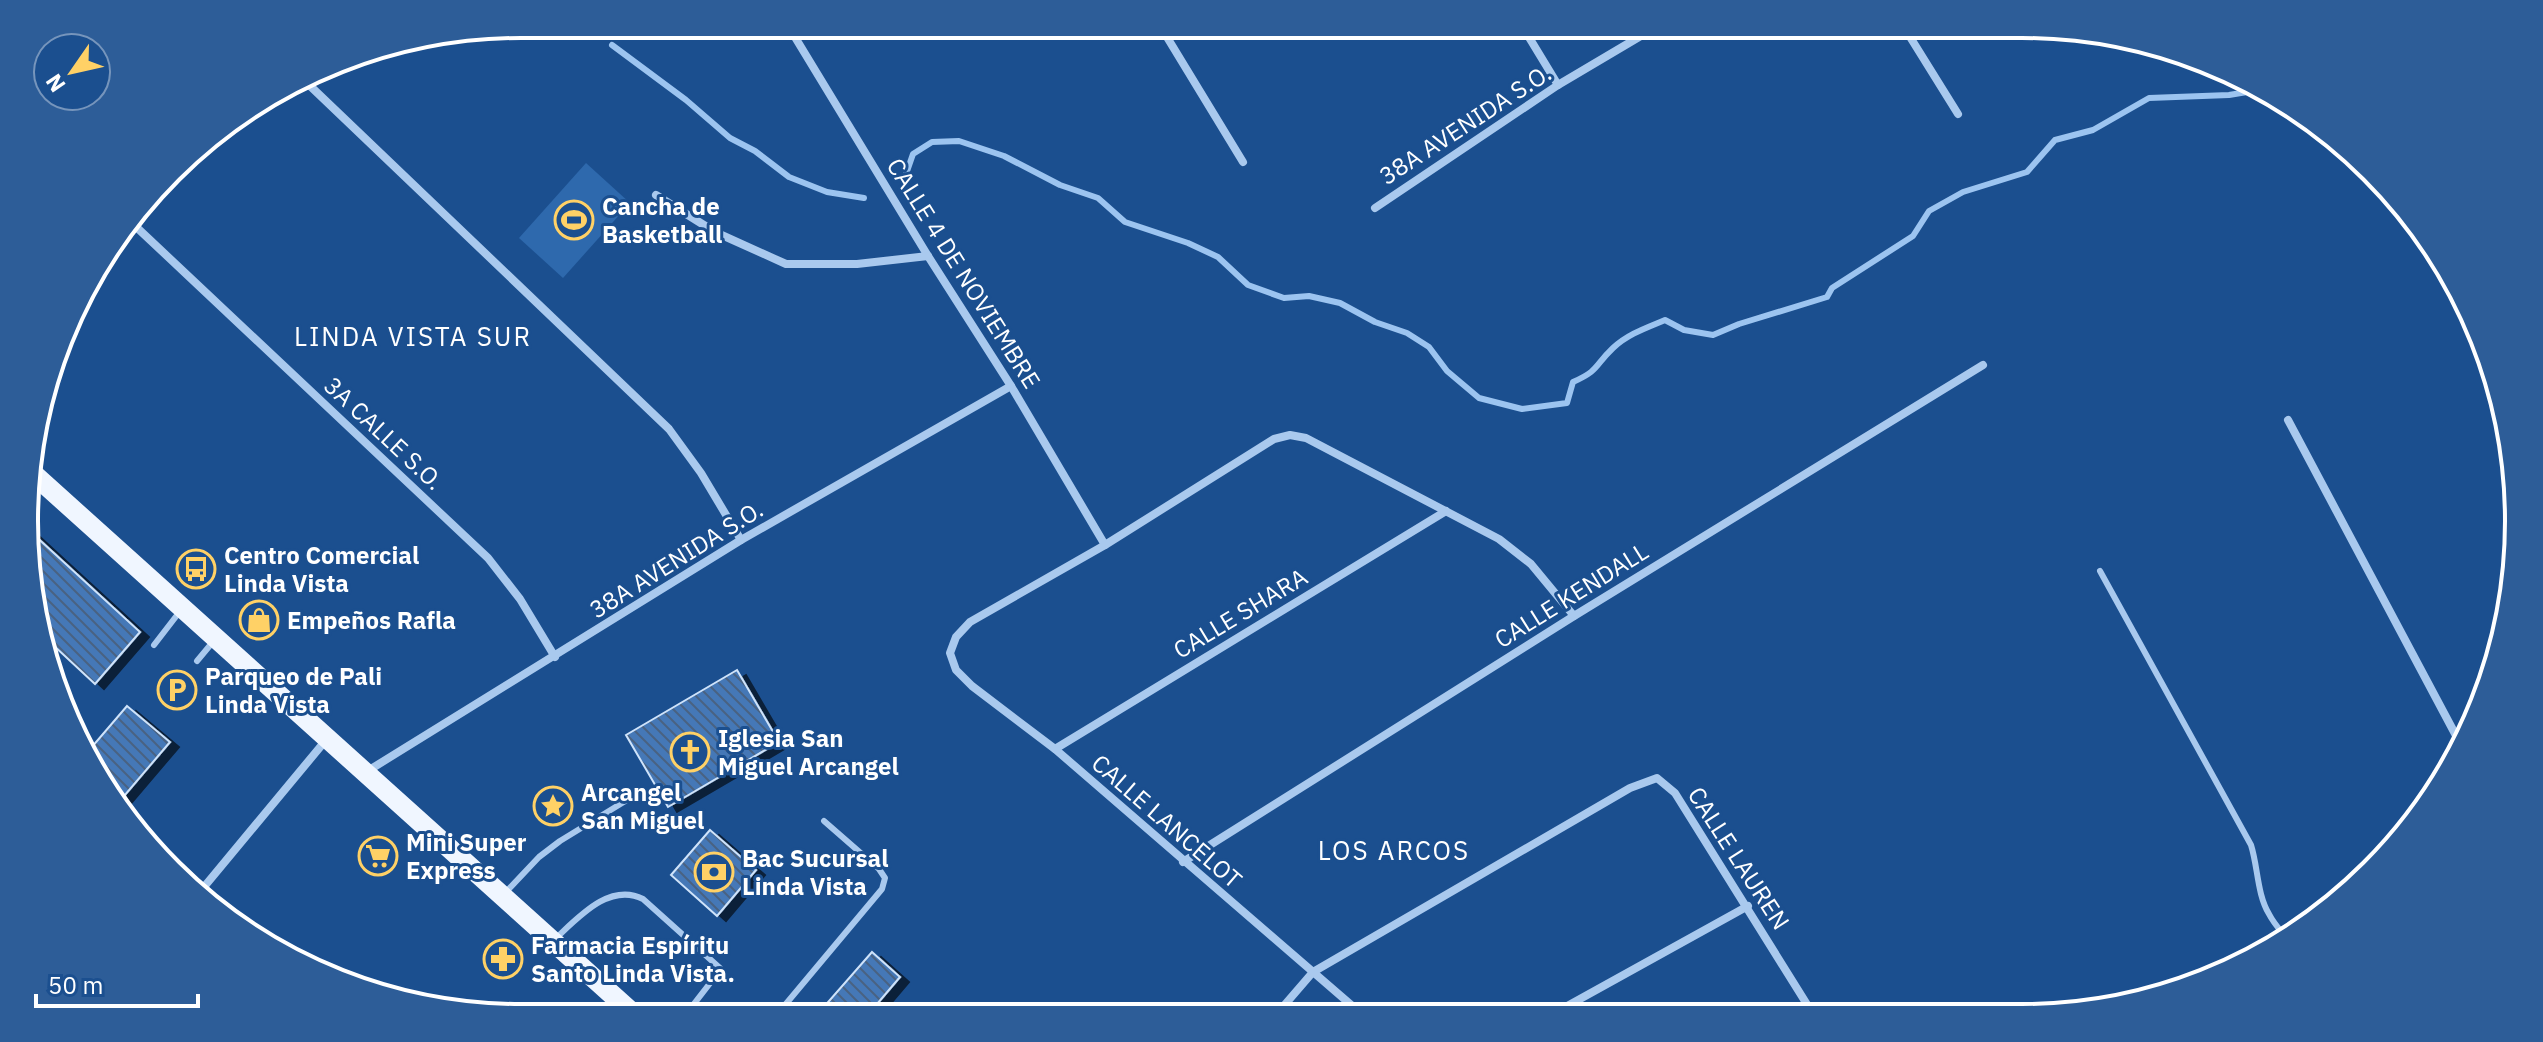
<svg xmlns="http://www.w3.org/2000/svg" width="2543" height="1042" viewBox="0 0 2543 1042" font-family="'IBM Plex Sans',sans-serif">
<defs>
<pattern id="building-back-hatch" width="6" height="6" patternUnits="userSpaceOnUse" patternTransform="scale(2)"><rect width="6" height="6" fill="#4478b7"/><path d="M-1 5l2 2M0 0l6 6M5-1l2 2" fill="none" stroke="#486282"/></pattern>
<filter id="shadow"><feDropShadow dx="9" dy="5" stdDeviation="0" flood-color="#0009"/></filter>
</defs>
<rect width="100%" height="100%" fill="#1b4f8f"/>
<polygon fill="#2e69ad" points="586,163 630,203 563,278 519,238"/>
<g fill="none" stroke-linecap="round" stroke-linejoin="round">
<g stroke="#9cc4f0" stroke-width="6">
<polyline points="612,45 686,100 730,138 755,151 789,177 827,192 864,198"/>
<path d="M 905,177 L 913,154 L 932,142 L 959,141 L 1004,156 L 1060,185 L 1098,198 L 1125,222 L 1188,243 L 1218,257 L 1248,285 L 1284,298 L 1309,296 L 1340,303 L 1375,322 L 1407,333 L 1429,347 L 1447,371 L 1479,398 L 1522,409 L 1567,403 L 1573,382 C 1600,370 1594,366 1613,348 C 1628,334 1646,328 1665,320 L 1684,330 L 1713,335 L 1739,324 L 1827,297 L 1832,288 L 1913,236 L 1929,211 L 1963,192 L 2027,172 L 2055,140 L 2093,130 L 2149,98 L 2229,95 L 2253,91"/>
</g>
</g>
<g fill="url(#building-back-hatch)" stroke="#cfe3fa" stroke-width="2" filter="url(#shadow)">
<polygon points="31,532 140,632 95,684 39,632 33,618"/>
<polygon points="737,670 779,742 668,807 626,735"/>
<polygon points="127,706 170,742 119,802 91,770 85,755"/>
<polygon points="710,830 756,870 717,916 671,875"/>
<polygon points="872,952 900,977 866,1017 815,1017"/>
</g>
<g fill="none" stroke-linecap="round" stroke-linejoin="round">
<g stroke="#a9c9ee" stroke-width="6">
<path d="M 2100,571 L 2251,845 C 2258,867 2257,894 2269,914 C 2273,922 2279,929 2284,935"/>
<polyline points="154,645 181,610"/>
<polyline points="197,661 212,643"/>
<polyline points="505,893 539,857 560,841 640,792"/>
<path d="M 554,940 C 578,918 609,882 643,899 L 721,969 L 683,1018"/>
<polyline points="775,1017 882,889 885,878 879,869 824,821"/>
</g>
<g stroke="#a9c9ee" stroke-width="8">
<polyline points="787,24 928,256 1011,386 1105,545"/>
<polyline points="1159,24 1243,162"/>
<polyline points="1521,24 1558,85"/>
<polyline points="1902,24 1958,114"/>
<polyline points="306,82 669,429 701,473 741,540"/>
<polyline points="656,195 715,232 786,264 857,264 928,256"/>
<polyline points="1375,208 1558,85 1661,24"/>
<polyline points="132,223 488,558 520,599 555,657"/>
<polyline points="2288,420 2461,745"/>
<polyline points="1055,749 1446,511"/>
<polyline points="366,772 741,540 1011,386"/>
<polyline points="1183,862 1574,616 1983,365"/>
<polyline points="199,893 326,740"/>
<polyline points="2313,917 2376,865"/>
<polyline points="1551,1015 1748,906"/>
<polyline points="1275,1016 1313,972 1630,788 1657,778 1675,793 1813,1014"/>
<polyline points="1364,1016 1055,749 972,686 956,670 950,653 956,637 970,622 1105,545 1274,439 1290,435 1306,438 1499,539 1531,564 1574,616"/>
</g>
<polyline stroke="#f0f6ff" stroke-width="20" points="29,470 638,1018"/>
</g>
<defs>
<g id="stadium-ring" transform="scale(2)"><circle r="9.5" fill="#1b4f8f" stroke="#ffd166" stroke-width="1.5"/><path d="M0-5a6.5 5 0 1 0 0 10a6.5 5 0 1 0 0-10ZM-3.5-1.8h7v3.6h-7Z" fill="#ffd166"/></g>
<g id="bus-ring" transform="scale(2)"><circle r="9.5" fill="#1b4f8f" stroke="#ffd166" stroke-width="1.5"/><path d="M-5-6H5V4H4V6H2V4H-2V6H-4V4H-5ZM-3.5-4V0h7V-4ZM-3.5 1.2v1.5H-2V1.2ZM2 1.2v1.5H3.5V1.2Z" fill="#ffd166"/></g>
<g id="shop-ring" transform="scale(2)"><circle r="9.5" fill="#1b4f8f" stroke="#ffd166" stroke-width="1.5"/><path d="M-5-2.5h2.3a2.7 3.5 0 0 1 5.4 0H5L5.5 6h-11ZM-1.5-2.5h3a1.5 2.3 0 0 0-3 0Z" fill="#ffd166"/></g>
<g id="parking-ring" transform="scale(2)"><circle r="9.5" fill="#1b4f8f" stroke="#ffd166" stroke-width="1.5"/><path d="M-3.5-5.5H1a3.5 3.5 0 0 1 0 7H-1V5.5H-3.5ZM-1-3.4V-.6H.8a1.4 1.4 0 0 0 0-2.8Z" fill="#ffd166"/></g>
<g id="church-ring" transform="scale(2)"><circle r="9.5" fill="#1b4f8f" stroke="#ffd166" stroke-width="1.5"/><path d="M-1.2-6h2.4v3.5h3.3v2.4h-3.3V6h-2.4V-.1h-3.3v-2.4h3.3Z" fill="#ffd166"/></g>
<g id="sight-ring" transform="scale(2)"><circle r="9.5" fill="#1b4f8f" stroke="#ffd166" stroke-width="1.5"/><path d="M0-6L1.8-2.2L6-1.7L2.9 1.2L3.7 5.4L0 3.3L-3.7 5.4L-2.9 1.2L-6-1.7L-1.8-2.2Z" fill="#ffd166"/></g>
<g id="supermarket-ring" transform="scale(2)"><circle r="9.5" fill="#1b4f8f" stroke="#ffd166" stroke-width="1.5"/><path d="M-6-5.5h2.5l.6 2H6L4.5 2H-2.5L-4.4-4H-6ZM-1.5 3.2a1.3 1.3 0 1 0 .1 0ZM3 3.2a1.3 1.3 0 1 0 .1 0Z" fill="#ffd166"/></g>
<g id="bank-ring" transform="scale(2)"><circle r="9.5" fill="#1b4f8f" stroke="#ffd166" stroke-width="1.5"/><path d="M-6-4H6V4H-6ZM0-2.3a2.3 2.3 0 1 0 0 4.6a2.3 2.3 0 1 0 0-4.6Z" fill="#ffd166"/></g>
<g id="pharmacy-ring" transform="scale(2)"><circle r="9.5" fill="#1b4f8f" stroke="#ffd166" stroke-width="1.5"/><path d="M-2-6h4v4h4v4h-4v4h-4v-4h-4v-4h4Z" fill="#ffd166"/></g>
</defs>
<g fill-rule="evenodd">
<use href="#stadium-ring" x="574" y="220"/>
<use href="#bus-ring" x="196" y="569"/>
<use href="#shop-ring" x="259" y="620"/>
<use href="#parking-ring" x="177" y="690"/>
<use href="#church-ring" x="690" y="752"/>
<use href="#sight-ring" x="553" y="806"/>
<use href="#supermarket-ring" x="378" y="856"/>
<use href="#bank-ring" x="714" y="872"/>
<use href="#pharmacy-ring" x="503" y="959"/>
</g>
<g text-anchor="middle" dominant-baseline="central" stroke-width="6" stroke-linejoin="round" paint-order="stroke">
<g font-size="24" fill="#fff" stroke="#1b4f8f">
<text transform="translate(1465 124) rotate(-33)">38A AVENIDA S.O.</text>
<text transform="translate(964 273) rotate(58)">CALLE 4 DE NOVIEMBRE</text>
<text transform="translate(384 433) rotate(43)">3A CALLE S.O.</text>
<text transform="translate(676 559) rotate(-32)">38A AVENIDA S.O.</text>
<text transform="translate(1571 595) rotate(-32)">CALLE KENDALL</text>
<text transform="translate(1240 613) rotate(-31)">CALLE SHARA</text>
<text transform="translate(1167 821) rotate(41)">CALLE LANCELOT</text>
<text transform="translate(1739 858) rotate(57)">CALLE LAUREN</text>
</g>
<g font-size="24" font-weight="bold" fill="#fff" stroke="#1b4f8f" text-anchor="start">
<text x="602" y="206">Cancha de<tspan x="602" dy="28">Basketball</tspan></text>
<text x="224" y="555">Centro Comercial<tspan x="224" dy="28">Linda Vista</tspan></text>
<text x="287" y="620">Empeños Rafla</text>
<text x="205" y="676">Parqueo de Pali<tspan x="205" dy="28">Linda Vista</tspan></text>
<text x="718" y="738">Iglesia San<tspan x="718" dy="28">Miguel Arcangel</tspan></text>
<text x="581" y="792">Arcangel<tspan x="581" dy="28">San Miguel</tspan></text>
<text x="406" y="842">Mini Super<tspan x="406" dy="28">Express</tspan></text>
<text x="742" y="858">Bac Sucursal<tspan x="742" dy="28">Linda Vista</tspan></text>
<text x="531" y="945">Farmacia Espíritu<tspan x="531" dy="28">Santo Linda Vista.</tspan></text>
</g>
<g font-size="26" letter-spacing="2" fill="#fff" stroke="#1b4f8f">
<text x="413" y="336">LINDA VISTA SUR</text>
<text x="1394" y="850">LOS ARCOS</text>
</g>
</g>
<path d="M0 0H2543V1042H0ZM521 38H2022A483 483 0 0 1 2505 521V521A483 483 0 0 1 2022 1004H521A483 483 0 0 1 38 521V521A483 483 0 0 1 521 38Z" fill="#2d5d98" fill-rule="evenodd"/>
<path fill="none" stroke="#fff" stroke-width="4" d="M521 38H2022A483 483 0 0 1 2505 521V521A483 483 0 0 1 2022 1004H521A483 483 0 0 1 38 521V521A483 483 0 0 1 521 38Z"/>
<g transform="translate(72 72) rotate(236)"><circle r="38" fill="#1b4f8f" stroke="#7695bc" stroke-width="2"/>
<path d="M0-6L14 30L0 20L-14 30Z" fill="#ffd166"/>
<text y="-12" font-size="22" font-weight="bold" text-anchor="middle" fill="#ffffff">N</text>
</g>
<path d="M36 994v12h162v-12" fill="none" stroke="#ffffff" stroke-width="4"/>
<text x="48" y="994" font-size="24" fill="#ffffff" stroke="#1b4f8f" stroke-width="6" paint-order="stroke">50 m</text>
</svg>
